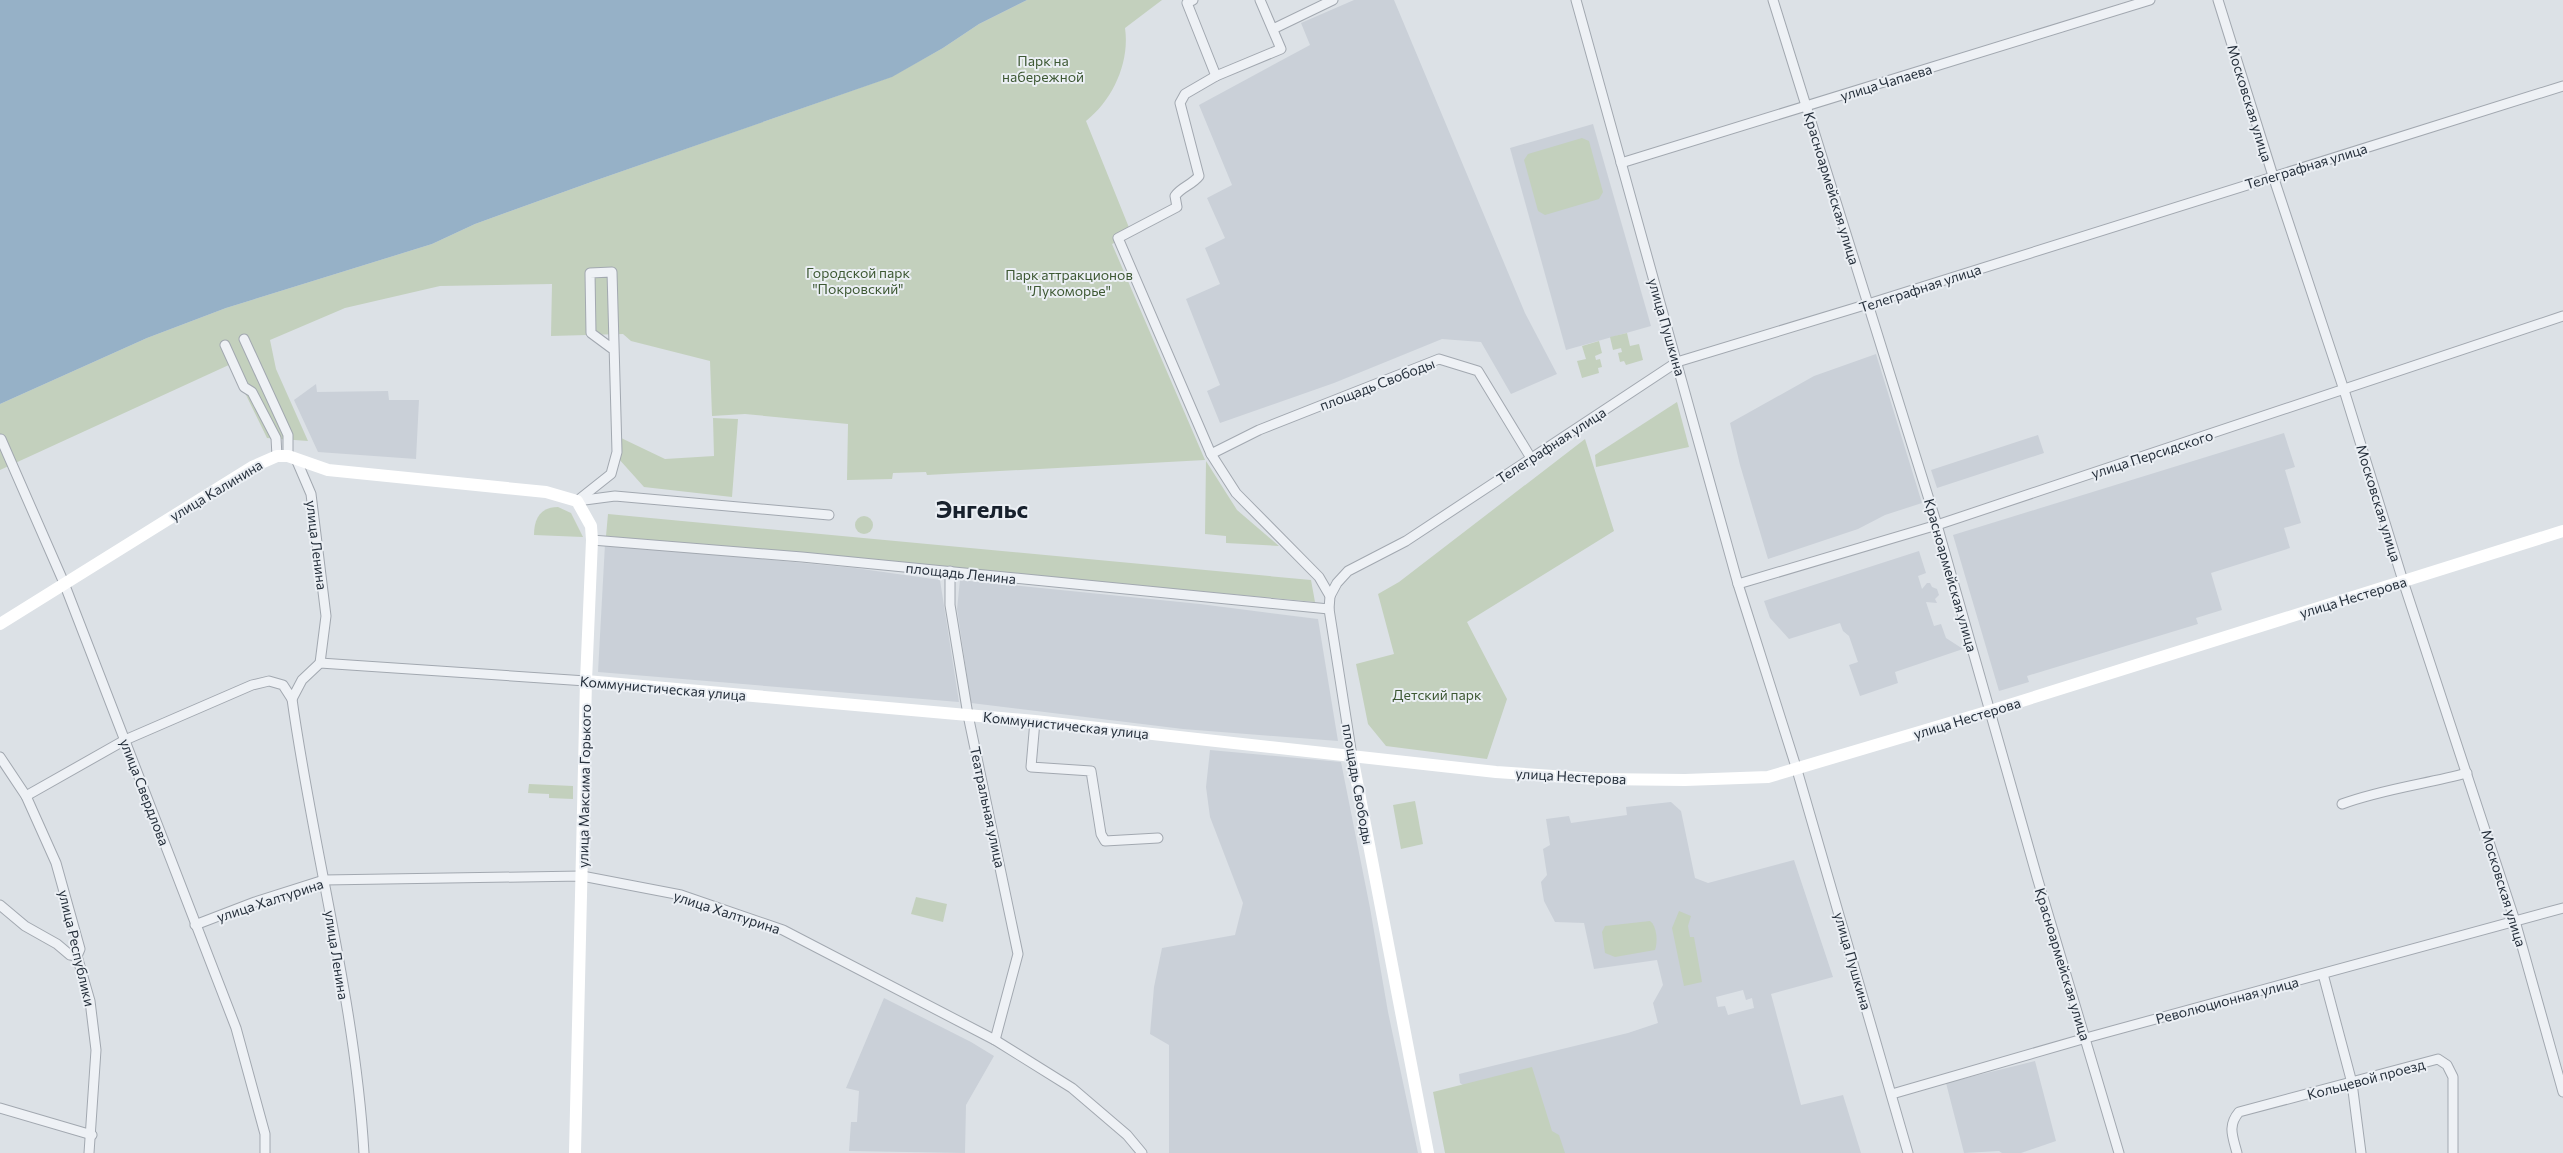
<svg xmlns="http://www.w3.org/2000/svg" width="2563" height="1153" viewBox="0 0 2563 1153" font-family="Commissioner,sans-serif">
<rect width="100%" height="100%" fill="#dce1e6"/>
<g fill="#cad0d8" fill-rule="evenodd">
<polygon points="1354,0 1394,0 1525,313 1557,374 1511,394 1481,342 1442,339 1334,383 1220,423 1207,391 1220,385 1186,299 1220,284 1205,248 1225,238 1207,198 1232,185 1199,105 1310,45 1301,23"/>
<polygon points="1593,124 1651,326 1566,350 1510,148"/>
<polygon points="1876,354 1922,503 1885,515 1858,529 1768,559 1740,465 1730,423 1814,376"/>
<polygon points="316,384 317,392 388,391 389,400 419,400 416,459 318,452 294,400"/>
<polygon points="2284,433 2295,467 2285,470 2301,523 2284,528 2290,548 2211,573 2222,610 2196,618 2198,624 2027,676 2029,682 1999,691 1953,535"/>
<polygon points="2038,435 2044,453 1937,488 1931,470"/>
<polygon points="605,544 855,568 940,580 959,702 598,672"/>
<polygon points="1919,551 1926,573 1918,576 1922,589 1927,583 1930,583 1932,587 1937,589 1939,595 1935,599 1937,603 1926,602 1934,626 1941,624 1946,638 1963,649 1895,672 1898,683 1860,696 1849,665 1858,662 1849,636 1843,631 1840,623 1789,639 1770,618 1764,601"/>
<polygon points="960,580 1200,604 1318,619 1338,741 1183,729 971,703 957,609"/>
<polygon points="1210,750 1341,762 1370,908 1388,1012 1418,1153 1169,1153 1169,1045 1150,1034 1154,987 1162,948 1235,935 1243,903 1210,817 1206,787"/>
<path d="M 1671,802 L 1681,811 L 1695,878 L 1708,883 L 1794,860 L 1833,977 L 1771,994 L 1801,1105 L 1843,1095 L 1861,1153 L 1561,1153 L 1460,1083 L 1459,1074 L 1628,1033 L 1658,1023 L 1653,1003 L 1663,985 L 1657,960 L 1594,969 L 1584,923 L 1555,922 L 1544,901 L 1541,882 L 1547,875 L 1543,849 L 1550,845 L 1546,819 L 1569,816 L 1571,823 L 1627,815 L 1626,807 ZM 1743,990 L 1746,1000 L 1752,998 L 1754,1008 L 1728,1015 L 1725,1006 L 1718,1007 L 1716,997 Z"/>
<polygon points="884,998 971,1042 994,1056 966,1105 965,1153 849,1151 851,1122 857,1122 859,1091 846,1088"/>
<polygon points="2035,1061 2056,1141 2021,1153 2002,1153 1999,1151 1964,1153 1946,1083"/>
</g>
<g fill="#c3d0bd">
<path d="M 1027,0 L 1162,0 L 1125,28 C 1130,62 1113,100 1086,121 L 1132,235 L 1112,244 L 1205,460 L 927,475 L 926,472 L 893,473 L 892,479 L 847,480 L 848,424 L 745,414 L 712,416 L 710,361 L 631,341 L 623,334 L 551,336 L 552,284 L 440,286 L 345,308 L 270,340 L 276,369 L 308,441 L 267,438 L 231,364 L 0,470 L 0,404 L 147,338 L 226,308 L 432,244 L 475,224 L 594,181 L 891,77 L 943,48 L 979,24 Z"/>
<polygon points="1582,138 1589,141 1603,192 1599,199 1545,215 1538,211 1524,160 1528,154"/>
<polygon points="1627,333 1630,346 1639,344 1643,360 1626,365 1624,361 1620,362 1618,353 1622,352 1621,348 1613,350 1610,337"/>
<polygon points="1599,341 1602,353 1595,356 1596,360 1600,359 1602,367 1598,368 1599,373 1582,378 1577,361 1586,359 1582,346"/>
<polygon points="1677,402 1689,447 1596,467 1595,455"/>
<polygon points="713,418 738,419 732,497 644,487 618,458 619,437 665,459 714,456"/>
<polygon points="1585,439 1614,531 1467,622 1507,699 1487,759 1386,746 1368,724 1356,664 1394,654 1378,594 1399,582"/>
<polygon points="1206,461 1237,510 1279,546 1226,543 1226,536 1205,534"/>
<path d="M 558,507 L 571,513 L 583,537 L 534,535 C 534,519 540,507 558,507 Z"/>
<polygon points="608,514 1311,580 1315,602 606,536"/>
<circle cx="864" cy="525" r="9"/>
<polygon points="529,784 573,786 573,799 549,798 549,794 528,793"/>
<polygon points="1415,801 1423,844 1401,849 1393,805"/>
<polygon points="916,897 947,904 943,922 911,914"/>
<polygon points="1679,911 1691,916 1688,926 1690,937 1694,937 1702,982 1684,986 1672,928"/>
<path d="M 1650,921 C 1657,926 1658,942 1655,950 L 1615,957 L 1605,953 L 1602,932 L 1605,926 Z"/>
<polygon points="1532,1067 1552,1131 1559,1135 1565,1153 1445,1153 1433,1092"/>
</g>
<polygon fill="#96b1c7" points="0,0 1027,0 979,24 943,48 892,77 594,181 475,224 432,244 226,308 147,338 0,404"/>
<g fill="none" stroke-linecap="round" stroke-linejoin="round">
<g stroke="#a2a8b0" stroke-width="11">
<g id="street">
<path d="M 1193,0 L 1187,3 L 1216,76 L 1185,94 L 1180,103 L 1199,176 C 1192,185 1181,187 1175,196 L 1177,207 L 1118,238 L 1211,454 L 1236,493 L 1319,577 L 1330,596 L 1329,609 L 1352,756"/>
<polyline points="1576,0 1738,584 1797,770 1908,1153"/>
<polyline points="1773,0 1937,525 2037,877 2119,1153"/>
<polyline points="2218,0 2273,176 2344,390 2403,581 2515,921 2563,1092"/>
<polyline points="1273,29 1333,0"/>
<polyline points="1216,76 1281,49 1260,0"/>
<polyline points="1621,163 2150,0"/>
<polyline points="244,339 288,435 288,456"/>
<polyline points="225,345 244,387 252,392 276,438 277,456"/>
<polyline points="1,439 64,583 236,1028 265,1134 265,1153"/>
<polyline points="1211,454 1259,430 1439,359 1478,371 1531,458"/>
<polyline points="296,459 311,494 326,616 320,663"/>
<polyline points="577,501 611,474 617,452 612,272 590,273 591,333 614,350"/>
<polyline points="577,501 615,496 829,515"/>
<polyline points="592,540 802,557 1329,609"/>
<polyline points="950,571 950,605 968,715 1018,954 995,1040"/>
<polyline points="1738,584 1937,525 2563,316"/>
<polyline points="1330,596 1337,583 1348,571 1406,541 1677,362 1868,304 2563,86"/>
<path d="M 292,699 C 313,851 355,1000 364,1153"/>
<polyline points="1035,721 1031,767 1091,771 1101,834 1105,841 1158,838"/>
<polyline points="0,757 26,796 56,863 80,949 77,956 90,1001 96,1050 89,1153"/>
<polyline points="26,796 125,740 252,685 269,681 283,685 292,699 302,680 320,663 586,681"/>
<path d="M 2342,804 C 2382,789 2426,784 2467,773"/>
<polyline points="0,905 25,926 57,944 70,955 77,956"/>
<polyline points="195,925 255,902 324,880 582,876 681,895 783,930 995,1040 1072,1088 1127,1135 1142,1153"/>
<polyline points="2323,974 2352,1083 2361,1153"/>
<polyline points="1892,1094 2086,1038 2563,908"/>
<polyline points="0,1108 92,1135"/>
<path d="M 2237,1153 C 2233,1137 2227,1126 2239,1112 L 2438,1059 L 2447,1065 L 2453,1077 L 2453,1153"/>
</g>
</g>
<use href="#street" stroke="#eef1f5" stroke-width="9"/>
<g stroke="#fff" stroke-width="12">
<polyline points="0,624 252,467 277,456 288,456 328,470 546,492 577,501 591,526 592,540 586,681 575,1153"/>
<polyline points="586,681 1035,721 1496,772 1596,779 1685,780 1768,777 1990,711 2563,531"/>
<polyline points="1352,756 1428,1153"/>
</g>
</g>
<g text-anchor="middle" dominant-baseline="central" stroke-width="4" stroke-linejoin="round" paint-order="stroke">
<g font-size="14" fill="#3d5833" stroke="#ebeff4">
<text x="1043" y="60">Парк на<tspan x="1043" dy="16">набережной</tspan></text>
<text x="858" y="272">Городской парк<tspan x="858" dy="16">"Покровский"</tspan></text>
<text x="1069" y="274">Парк аттракционов<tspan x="1069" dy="16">"Лукоморье"</tspan></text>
<text x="1437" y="694">Детский парк</text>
</g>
<g font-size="14" fill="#26303c" stroke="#ebeff4">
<text transform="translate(1886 82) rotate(-17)">улица Чапаева</text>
<text transform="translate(2250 103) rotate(73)">Московская улица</text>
<text transform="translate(2306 166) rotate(-17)">Телеграфная улица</text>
<text transform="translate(1832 188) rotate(73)">Красноармейская улица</text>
<text transform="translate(1920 288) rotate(-18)">Телеграфная улица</text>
<text transform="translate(1667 327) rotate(74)">улица Пушкина</text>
<text transform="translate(1377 384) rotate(-21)">площадь Свободы</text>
<text transform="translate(1551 445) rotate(-33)">Телеграфная улица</text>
<text transform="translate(2152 454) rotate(-18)">улица Персидского</text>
<text transform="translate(216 490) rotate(-31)">улица Калинина</text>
<text transform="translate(2379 503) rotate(73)">Московская улица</text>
<text transform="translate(317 545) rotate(83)">улица Ленина</text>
<text transform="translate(961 573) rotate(6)">площадь Ленина</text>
<text transform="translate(1951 575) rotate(74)">Красноармейская улица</text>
<text transform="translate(2353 597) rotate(-17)">улица Нестерова</text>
<text transform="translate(663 688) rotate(5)">Коммунистическая улица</text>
<text transform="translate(1967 718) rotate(-17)">улица Нестерова</text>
<text transform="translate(1066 725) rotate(6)">Коммунистическая улица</text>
<text transform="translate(1571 776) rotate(3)">улица Нестерова</text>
<text transform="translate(1358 784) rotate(80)">площадь Свободы</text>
<text transform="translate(584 786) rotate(-89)">улица Максима Горького</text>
<text transform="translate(145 792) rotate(69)">улица Свердлова</text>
<text transform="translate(988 807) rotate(78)">Театральная улица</text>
<text transform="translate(2504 888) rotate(73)">Московская улица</text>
<text transform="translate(270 900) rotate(-18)">улица Халтурина</text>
<text transform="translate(727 912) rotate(18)">улица Халтурина</text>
<text transform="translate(77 948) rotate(77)">улица Республики</text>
<text transform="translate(337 955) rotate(81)">улица Ленина</text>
<text transform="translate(1853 961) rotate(74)">улица Пушкина</text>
<text transform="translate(2063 964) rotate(73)">Красноармейская улица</text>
<text transform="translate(2227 1000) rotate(-15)">Революционная улица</text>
<text transform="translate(2366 1079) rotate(-15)">Кольцевой проезд</text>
</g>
<g font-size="24" font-weight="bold" fill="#18212d" stroke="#ebeff4">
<text x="982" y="508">Энгельс</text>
</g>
</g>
</svg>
